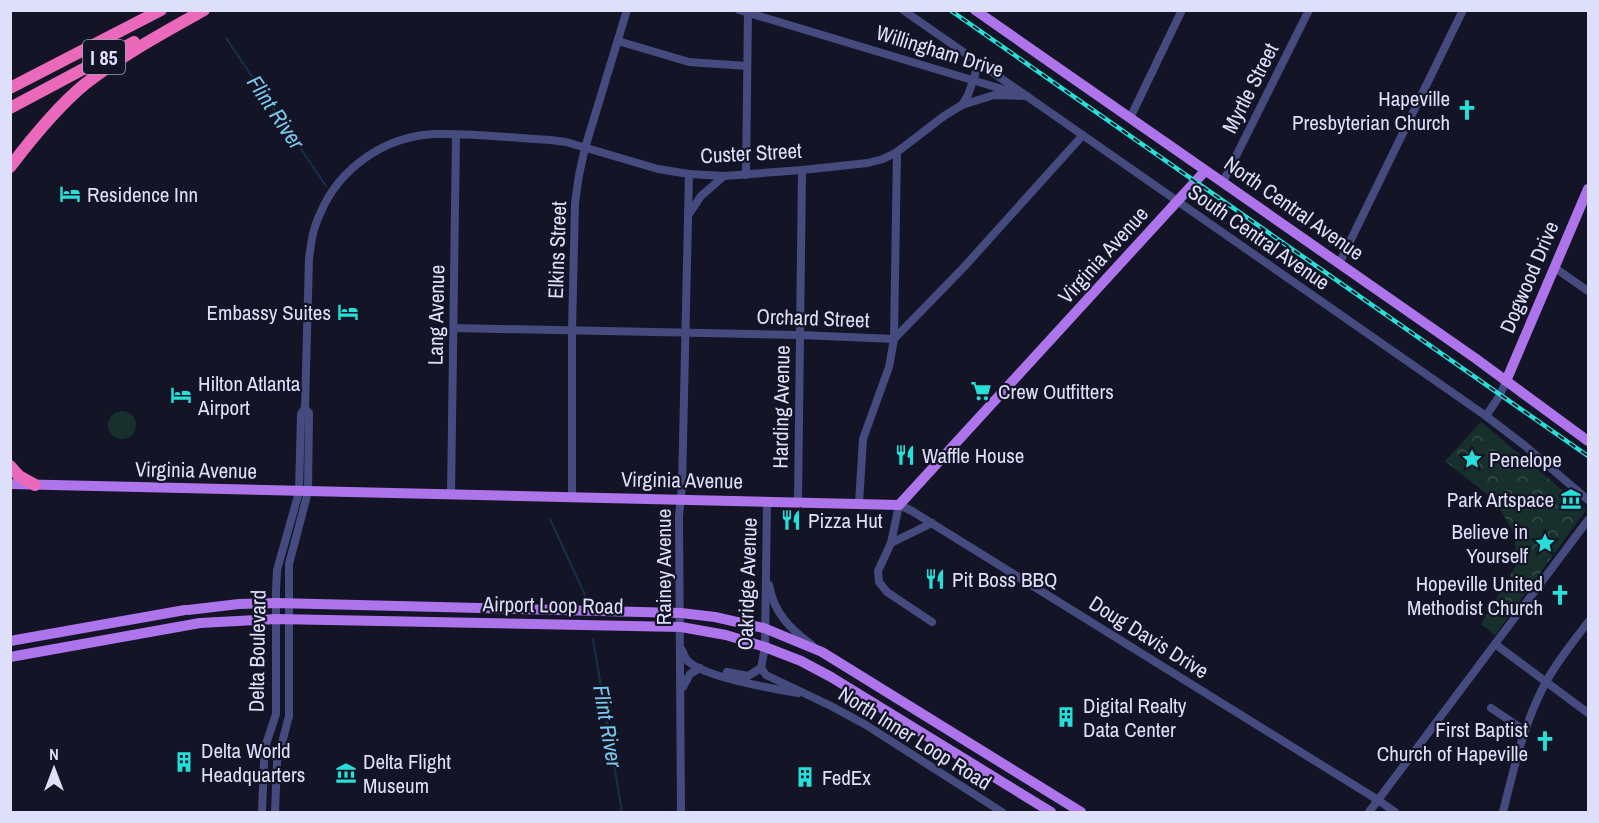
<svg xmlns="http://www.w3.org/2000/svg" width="1599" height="823" viewBox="0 0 1599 823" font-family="'Archivo Narrow',sans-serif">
<defs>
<pattern id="park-crowns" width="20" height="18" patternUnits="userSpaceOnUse" patternTransform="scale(1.5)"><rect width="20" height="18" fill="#17302b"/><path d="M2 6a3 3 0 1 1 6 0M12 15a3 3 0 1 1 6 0" fill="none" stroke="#384e4b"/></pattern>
</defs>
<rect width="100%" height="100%" fill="#141427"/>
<circle fill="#17302b" cx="122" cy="425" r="14"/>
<polygon fill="url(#park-crowns)" points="1481,422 1586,510 1495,635 1481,624 1517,564 1514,533 1495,501 1445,461"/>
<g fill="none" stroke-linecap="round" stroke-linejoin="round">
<g stroke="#163048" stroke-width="2">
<polyline points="226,38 326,186"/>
<polyline points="550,519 585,595"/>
<polyline points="593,639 622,812"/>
</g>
<g stroke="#454b7f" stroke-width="8">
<polyline points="739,10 1012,92"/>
<polyline points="903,10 1486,416 1524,445 1588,500"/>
<polyline points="618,41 689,62 747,66"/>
<polyline points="962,105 968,95 979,63"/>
<polyline points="1130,118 1182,10"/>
<polyline points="746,175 748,10"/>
<polyline points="1223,182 1309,10"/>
<polyline points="689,214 701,196 724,176"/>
<polyline points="1339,264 1463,10"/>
<polyline points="1555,268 1588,291"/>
<polyline points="454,328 800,335 894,339 964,267 1083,135"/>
<polyline points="1486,416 1500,395 1506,381"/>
<polyline points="451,495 456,135"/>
<polyline points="572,497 572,330 575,203 579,175 585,148 627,10"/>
<polyline points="798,502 802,170"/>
<polyline points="859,503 863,439 889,367 894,339 897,152"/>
<polyline points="891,543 932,523"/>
<path d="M 769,585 C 774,613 790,629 812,645"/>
<polyline points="932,622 887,592 879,582 878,571 891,543 899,505 912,511 1378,800 1395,812"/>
<polyline points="1495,644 1588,713"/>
<path d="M 682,650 C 684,654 685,659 689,662 C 706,677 774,689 798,693"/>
<polyline points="761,668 766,675 831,706 866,725 1002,812"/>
<polyline points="761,668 765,647 767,501"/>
<polyline points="727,672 748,676 761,668"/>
<polyline points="683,687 690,674 700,668"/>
<polyline points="1491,708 1525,731"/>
<path d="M 262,812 L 264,761 L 267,741 L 276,714 L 276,591 L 277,570 L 299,492 L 301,414 L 305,408 L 309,259 C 311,243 313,228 320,214 C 339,168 385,136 435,134 C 473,133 512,138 550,140 L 566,142 L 658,169 L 689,174 L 724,176 L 802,170 L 868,163 L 883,159 L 897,152 L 944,116 L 962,105 L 994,95 L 1027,96"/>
<polyline points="275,812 277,762 289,716 289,564 308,492 309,413 305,408"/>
<polyline points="681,812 679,516 682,486 689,174"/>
<polyline points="1369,812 1588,520"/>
<path d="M 1503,812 C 1514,768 1524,722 1546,682 C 1558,660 1574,641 1588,622"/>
</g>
<g stroke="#ad74eb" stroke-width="10">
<polyline points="975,10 1475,358 1588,441"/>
<polyline points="1506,381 1588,189"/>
<polyline points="10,484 899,505 1205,171"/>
<polyline points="188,610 239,604 276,603 681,613 715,617 764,628 822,652 1081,812"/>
<polyline points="10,641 185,610"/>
<polyline points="10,657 200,623 276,619 681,627 726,635 765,647 801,661 831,677 1051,812"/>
</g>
<g stroke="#ea69ba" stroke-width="12">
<polyline points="10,88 161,10"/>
<polyline points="10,108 134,42"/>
<path d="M 10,167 C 32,138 57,107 85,84 C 122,55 163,33 204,10"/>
<polyline points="10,466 19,476 35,485"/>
</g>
<g stroke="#24e0d8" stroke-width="4.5">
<polyline id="rail" points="950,10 1588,456"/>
</g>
<use href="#rail" stroke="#141427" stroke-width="2" stroke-dasharray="7" stroke-linecap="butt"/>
</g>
<defs>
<g id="church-bare" transform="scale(1.62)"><path d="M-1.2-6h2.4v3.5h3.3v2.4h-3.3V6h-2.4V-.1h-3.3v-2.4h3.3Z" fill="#24e0d8" stroke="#141427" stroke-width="2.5" paint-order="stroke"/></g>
<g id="hotel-bare" transform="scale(1.62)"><path d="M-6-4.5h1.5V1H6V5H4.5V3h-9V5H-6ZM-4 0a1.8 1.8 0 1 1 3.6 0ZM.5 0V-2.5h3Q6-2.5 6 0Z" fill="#24e0d8" stroke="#141427" stroke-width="2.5" paint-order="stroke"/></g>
<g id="supermarket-bare" transform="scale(1.62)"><path d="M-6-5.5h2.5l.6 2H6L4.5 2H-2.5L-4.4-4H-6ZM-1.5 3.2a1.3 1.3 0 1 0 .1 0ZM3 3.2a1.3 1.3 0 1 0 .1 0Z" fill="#24e0d8" stroke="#141427" stroke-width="2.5" paint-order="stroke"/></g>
<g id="restaurant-bare" transform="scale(1.62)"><path d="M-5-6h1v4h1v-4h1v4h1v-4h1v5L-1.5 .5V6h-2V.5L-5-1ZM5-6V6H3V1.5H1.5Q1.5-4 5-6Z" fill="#24e0d8" stroke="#141427" stroke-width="2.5" paint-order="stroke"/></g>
<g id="sight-bare" transform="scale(1.62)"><path d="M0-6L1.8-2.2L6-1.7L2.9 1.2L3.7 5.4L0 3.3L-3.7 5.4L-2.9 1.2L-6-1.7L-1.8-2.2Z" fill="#24e0d8" stroke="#141427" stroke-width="2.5" paint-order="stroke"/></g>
<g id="museum-bare" transform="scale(1.62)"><path d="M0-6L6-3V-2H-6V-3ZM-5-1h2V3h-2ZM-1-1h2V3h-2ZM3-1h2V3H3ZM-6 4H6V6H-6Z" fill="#24e0d8" stroke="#141427" stroke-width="2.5" paint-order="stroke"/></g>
<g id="building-bare" transform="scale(1.62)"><path d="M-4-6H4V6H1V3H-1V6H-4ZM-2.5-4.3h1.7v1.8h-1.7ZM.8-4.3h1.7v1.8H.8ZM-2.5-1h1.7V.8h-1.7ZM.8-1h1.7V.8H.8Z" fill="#24e0d8" stroke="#141427" stroke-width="2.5" paint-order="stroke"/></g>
</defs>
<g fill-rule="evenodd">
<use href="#church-bare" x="1467" y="110"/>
<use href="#hotel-bare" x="70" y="194"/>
<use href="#hotel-bare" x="348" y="312"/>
<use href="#supermarket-bare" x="981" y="391"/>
<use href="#hotel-bare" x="181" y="395"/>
<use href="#restaurant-bare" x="905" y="455"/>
<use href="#sight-bare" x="1472" y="459"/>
<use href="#museum-bare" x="1571" y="499"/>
<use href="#restaurant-bare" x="791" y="520"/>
<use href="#sight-bare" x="1545" y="543"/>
<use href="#restaurant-bare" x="935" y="579"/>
<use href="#church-bare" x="1560" y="595"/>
<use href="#building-bare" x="1066" y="717"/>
<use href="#church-bare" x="1545" y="741"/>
<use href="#building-bare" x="184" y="762"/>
<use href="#museum-bare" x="346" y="773"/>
<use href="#building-bare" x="805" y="777"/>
</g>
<g text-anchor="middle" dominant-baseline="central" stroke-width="4.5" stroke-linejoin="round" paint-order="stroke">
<rect fill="#141427" stroke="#a1a2bb" stroke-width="1.5" x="83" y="40" width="42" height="34" rx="4.5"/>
<g font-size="20" font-weight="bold" fill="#dedffa">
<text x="104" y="57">I 85</text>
</g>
<g font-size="21" fill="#dedffa" stroke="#141427">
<text transform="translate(940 51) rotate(17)">Willingham Drive</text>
<text transform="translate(1250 88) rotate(-63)">Myrtle Street</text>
<text transform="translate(751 153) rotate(-3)">Custer Street</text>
<text transform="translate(1294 208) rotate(35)">North Central Avenue</text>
<text transform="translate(1259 237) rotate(35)">South Central Avenue</text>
<text transform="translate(557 250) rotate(-88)">Elkins Street</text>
<text transform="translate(1103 255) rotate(-48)">Virginia Avenue</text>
<text transform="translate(1529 277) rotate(-67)">Dogwood Drive</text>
<text transform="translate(436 315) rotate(-89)">Lang Avenue</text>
<text transform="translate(813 318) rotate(2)">Orchard Street</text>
<text transform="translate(781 407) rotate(-89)">Harding Avenue</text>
<text transform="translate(196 470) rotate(1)">Virginia Avenue</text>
<text transform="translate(682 480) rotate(1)">Virginia Avenue</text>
<text transform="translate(663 567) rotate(-90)">Rainey Avenue</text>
<text transform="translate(747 584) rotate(-88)">Oakridge Avenue</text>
<text transform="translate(553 605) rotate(1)">Airport Loop Road</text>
<text transform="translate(1149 637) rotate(32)">Doug Davis Drive</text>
<text transform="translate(257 651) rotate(-89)">Delta Boulevard</text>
<text transform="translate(915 738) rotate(32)">North Inner Loop Road</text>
</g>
<g font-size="21" fill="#dedffa" stroke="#141427" text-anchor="start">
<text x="1450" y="98" text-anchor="end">Hapeville<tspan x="1450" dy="24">Presbyterian Church</tspan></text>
<text x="87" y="194">Residence Inn</text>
<text x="331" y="312" text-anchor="end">Embassy Suites</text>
<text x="198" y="383">Hilton Atlanta<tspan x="198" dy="24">Airport</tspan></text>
<text x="998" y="391">Crew Outfitters</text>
<text x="922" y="455">Waffle House</text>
<text x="1489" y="459">Penelope</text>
<text x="1554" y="499" text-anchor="end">Park Artspace</text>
<text x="808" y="520">Pizza Hut</text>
<text x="1528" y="531" text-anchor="end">Believe in<tspan x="1528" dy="24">Yourself</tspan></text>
<text x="952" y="579">Pit Boss BBQ</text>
<text x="1543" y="583" text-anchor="end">Hopeville United<tspan x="1543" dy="24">Methodist Church</tspan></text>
<text x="1083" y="705">Digital Realty<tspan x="1083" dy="24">Data Center</tspan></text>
<text x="1528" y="729" text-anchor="end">First Baptist<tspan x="1528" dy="24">Church of Hapeville</tspan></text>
<text x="201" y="750">Delta World<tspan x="201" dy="24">Headquarters</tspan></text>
<text x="363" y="761">Delta Flight<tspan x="363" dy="24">Museum</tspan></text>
<text x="822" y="777">FedEx</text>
</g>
<g font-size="22" font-style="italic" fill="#7ac8ec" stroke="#141427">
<text transform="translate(276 112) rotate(56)">Flint River</text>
<text transform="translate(608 726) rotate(80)">Flint River</text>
</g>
</g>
<rect width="1599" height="823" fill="none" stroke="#dedffa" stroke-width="24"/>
<g transform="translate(54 769)" stroke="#141427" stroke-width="4.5" paint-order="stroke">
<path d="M0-4.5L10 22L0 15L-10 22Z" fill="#dedffa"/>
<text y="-9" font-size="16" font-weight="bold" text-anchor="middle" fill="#dedffa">N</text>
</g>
</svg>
